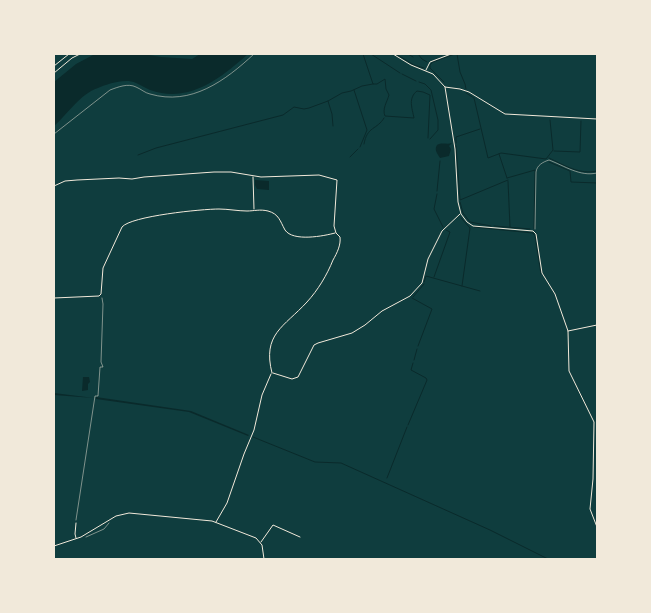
<svg xmlns="http://www.w3.org/2000/svg" width="651" height="613" viewBox="0 0 651 613" font-family="Overpass,sans-serif">
  <rect width="100%" height="100%" fill="#0f3d3e"/>
  <g fill="#0a2a2b">
    <path d="M95 54H143L161 57 192 59 200 54H248C221 78 189 104 150 90 145 88 141 85 136 83 125 78 108 84 98 88 80 94 68 114 54 126V82L76 64Z"/>
    <path d="M452 143 449 146 451 149 449 156 440 158C437 153 434 150 437 145 442 142 447 145 452 143Z"/>
    <polygon points="255,180 269,181 269,190 257,189 255,185"/>
    <polygon points="83,377 89,377 90,382 88,384 88,390 82,391"/>
    <polygon points="54,393 94,398 54,395"/>
    <polygon points="96,397 191,411 249,435 248,436 189,412 96,399"/>
  </g>
  <g fill="none" stroke-linecap="round" stroke-linejoin="round">
    <g stroke="#0a2a2b" stroke-width="1">
      <path d="M363 54 373 84H377L385 79 386 89 389 95C387 102 382 109 385 116L414 118C412 108 408 98 417 91L423 92 430 95 428 138"/>
      <polyline points="371,54 400,73"/>
      <polyline points="396,54 414,65 424,68"/>
      <polyline points="408,54 413,57"/>
      <polyline points="418,54 422,59 427,62"/>
      <polyline points="457,54 460,72 465,84 466,89"/>
      <polyline points="402,74 416,81"/>
      <polyline points="419,82 425,84 431,90 438,120 438,130 430,139"/>
      <polyline points="444,82 430,68 430,65 433,62 455,54"/>
      <polyline points="354,90 367,130 360,147"/>
      <polyline points="466,93 474,98 488,158 501,153 546,159 553,150 550,120"/>
      <polyline points="328,101 332,114 333,126"/>
      <polyline points="456,143 456,137 480,129"/>
      <path d="M364 144C367 126 377 130 384 118"/>
      <polyline points="456,146 460,200 508,180"/>
      <polyline points="554,151 580,152 581,121"/>
      <polyline points="499,154 507,178"/>
      <polyline points="138,155 156,148 283,115 294,107 304,109 309,108 328,101 342,93 351,91 362,86 373,84"/>
      <polyline points="350,157 358,149"/>
      <path d="M549 158C564 165 579 175 597 171"/>
      <polyline points="549,162 570,171 571,182 597,183"/>
      <polyline points="507,178 535,170 534,229"/>
      <polyline points="508,181 510,227"/>
      <polyline points="437,191 440,161"/>
      <polyline points="437,194 434,209 443,227"/>
      <polyline points="460,202 463,213 470,222 491,226"/>
      <polyline points="461,218 470,228 462,286"/>
      <polyline points="494,226 530,229"/>
      <polyline points="474,227 533,233 535,236 541,274"/>
      <polyline points="434,277 450,232 446,230"/>
      <polyline points="424,282 426,276 480,291"/>
      <polyline points="413,297 424,284"/>
      <polyline points="412,298 432,309 418,346"/>
      <polyline points="414,360 417,349"/>
      <polyline points="408,425 427,380 426,378 411,370 413,363"/>
      <polyline points="253,437 315,462 341,463 490,530 548,559"/>
      <polyline points="387,478 407,427"/>
    </g>
    <g stroke="#f1e9da" stroke-width="0.5">
      <path d="M54 134 110 90C118 87 128 83 136 87 141 89 145 93 150 94 191 106 225 81 254 54"/>
      <path d="M535 229 536 172C537 165 543 162 549 160 565 166 580 177 597 173"/>
      <polyline points="76,520 95,396 98,396 100,367 103,367 101,362 103,304 102,298"/>
      <polyline points="86,537 104,529 109,523"/>
    </g>
    <g stroke="#f1e9da" stroke-width="1">
      <polyline points="393,54 411,65 433,74 445,87 460,89 469,92 505,114 597,119"/>
      <polyline points="54,66 69,54"/>
      <polyline points="426,70 430,62 451,54"/>
      <polyline points="54,73 72,58 80,54"/>
      <polyline points="445,87 455,149 458,202 461,214 467,222 473,226 533,231 536,234 542,273 555,294 568,331 569,371 594,422 593,479 590,509 597,527"/>
      <polyline points="253,177 254,209"/>
      <path d="M54 186 65 181 77 180 119 178 132 179 144 177 214 172H231L261 177 319 175 337 180 334 226 336 233 340 237C341 245 337 253 333 260 327 275 318 290 307 302 284 327 262 334 272 373"/>
      <path d="M54 298 99 296 101 294 103 268 122 227C131 216 202 209 219 209 228 209 238 211 247 211 254 211 260 209 268 211 279 214 280 221 285 230 293 242 324 236 335 233"/>
      <polyline points="568,331 597,325"/>
      <polyline points="273,373 292,379 298,377 314,345 318,343 352,333 365,325 382,311 410,296 422,283 428,259 442,231 460,214"/>
      <polyline points="216,522 227,503 244,454 254,430 262,395 271,374"/>
      <polyline points="76,523 75,534 76,538"/>
      <polyline points="261,542 273,525 300,537"/>
      <polyline points="54,546 81,537 116,516 129,513 212,521 256,538 262,545 264,559"/>
    </g>
  </g>
  <rect width="651" height="613" fill="none" stroke="#f1e9da" stroke-width="110"/>
</svg>
